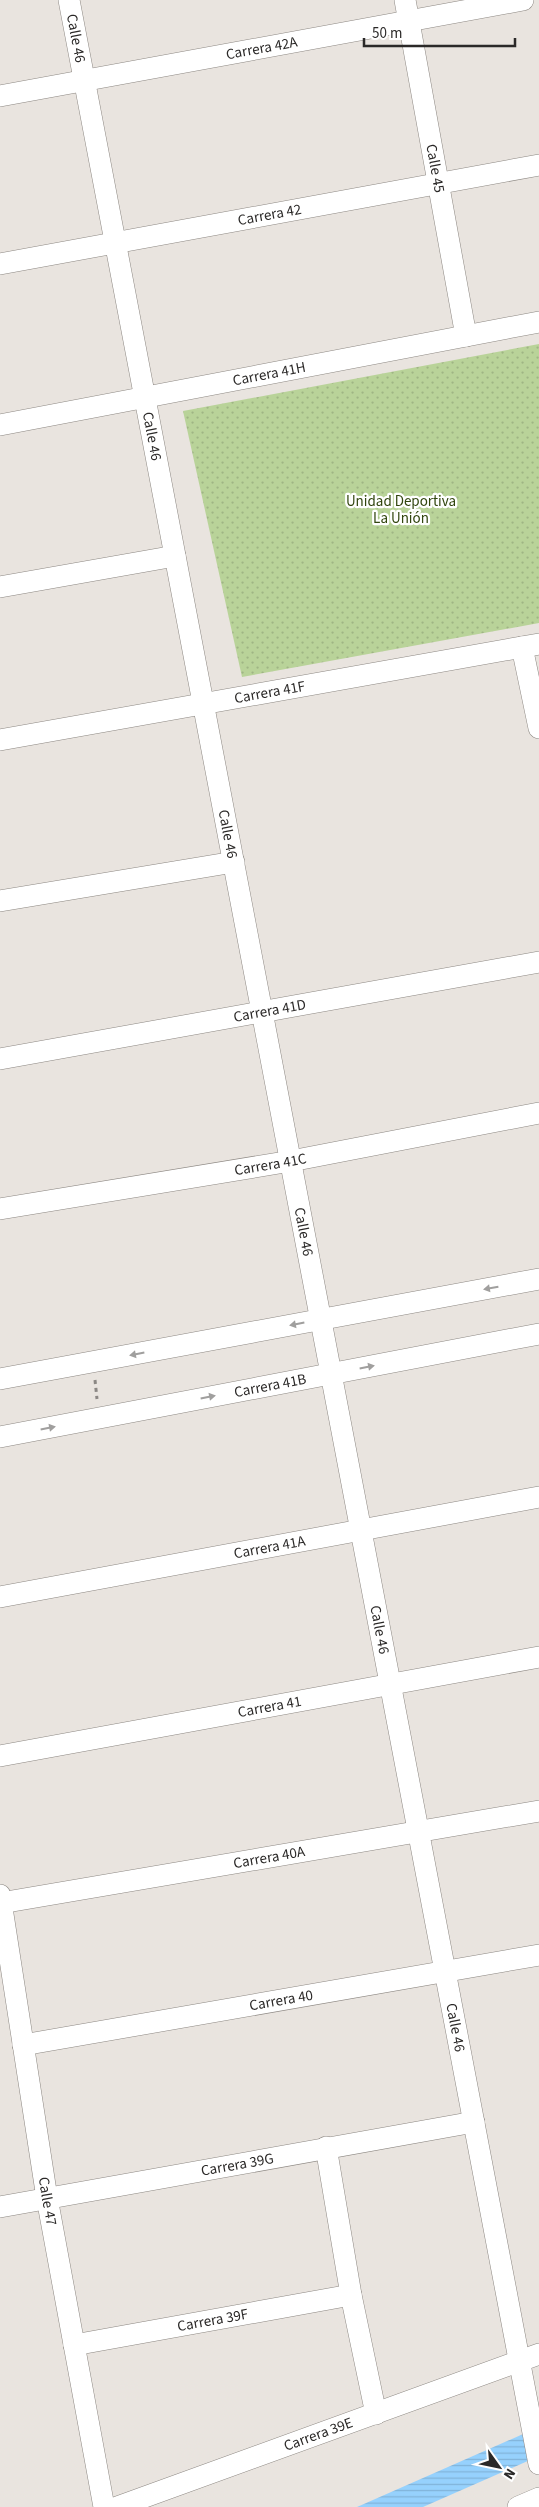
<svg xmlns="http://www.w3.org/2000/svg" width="539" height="2507" viewBox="0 0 539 2507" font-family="'Source Sans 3',sans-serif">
  <defs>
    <pattern id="park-dots" width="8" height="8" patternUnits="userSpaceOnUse" patternTransform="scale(1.25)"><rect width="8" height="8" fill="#b9d399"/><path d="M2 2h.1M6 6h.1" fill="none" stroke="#9fb584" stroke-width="1.8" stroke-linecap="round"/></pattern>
    <pattern id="water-rules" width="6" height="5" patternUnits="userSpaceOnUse" patternTransform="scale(1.25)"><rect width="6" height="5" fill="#96d1fd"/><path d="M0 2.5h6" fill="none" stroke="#81b3d9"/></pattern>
  </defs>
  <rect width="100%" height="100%" fill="#e9e4df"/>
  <polygon fill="url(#park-dots)" points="539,344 539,623 242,677 183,411"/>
  <polygon fill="url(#water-rules)" points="539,2427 539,2456 423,2507 357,2507"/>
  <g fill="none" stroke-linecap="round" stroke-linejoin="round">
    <defs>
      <g id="minor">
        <path id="s1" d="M69 0 539 2464"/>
        <path id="s2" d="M405 0 466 336"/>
        <path id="s3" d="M0 96 523 0"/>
        <path id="s4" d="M0 264 539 165"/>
        <path id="s5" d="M0 425 539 322"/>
        <polyline points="0,587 175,556"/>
        <polyline points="522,647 539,728"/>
        <path id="s6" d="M0 740 539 644"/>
        <polyline points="0,901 234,862"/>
        <path id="s7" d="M0 1059 539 962"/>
        <path id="s8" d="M0 1209 291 1161 539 1113"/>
        <polyline points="0,1379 539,1279"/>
        <path id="s9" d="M0 1437 539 1334"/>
        <path id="s10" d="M0 1597 539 1497"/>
        <path id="s11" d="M0 1756 539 1657"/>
        <path id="s12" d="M0 1895 47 2198 104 2507"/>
        <path id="s13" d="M1 1903 539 1811"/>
        <path id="s14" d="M23 2045 539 1955"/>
        <polyline points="326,2147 351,2295 376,2414"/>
        <path id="s15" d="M0 2207 474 2122"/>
        <path id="s16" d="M74 2345 351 2295"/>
        <path id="s17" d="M117 2507 539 2354"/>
        <polyline points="518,2507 539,2498"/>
      </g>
    </defs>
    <use href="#minor" stroke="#8c8782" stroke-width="22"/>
    <polyline stroke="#8b8784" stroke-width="3" stroke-dasharray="4 4" stroke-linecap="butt" points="95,1380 97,1399"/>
    <use href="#minor" stroke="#fff" stroke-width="21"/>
  </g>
  <defs><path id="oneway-solid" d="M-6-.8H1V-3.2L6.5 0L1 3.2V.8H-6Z" transform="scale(1.25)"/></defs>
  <g fill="#a09f9e">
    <use href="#oneway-solid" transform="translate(491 1288) rotate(170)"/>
    <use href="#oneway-solid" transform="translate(297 1324) rotate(169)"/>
    <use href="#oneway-solid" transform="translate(137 1354) rotate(169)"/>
    <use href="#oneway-solid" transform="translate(367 1367) rotate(-11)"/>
    <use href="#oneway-solid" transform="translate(208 1397) rotate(-11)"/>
    <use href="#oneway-solid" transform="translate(48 1428) rotate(-11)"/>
  </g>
  <g text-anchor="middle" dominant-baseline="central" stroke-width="4.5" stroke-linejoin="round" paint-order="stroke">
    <g font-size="15" fill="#2b2928" stroke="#fff">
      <text stroke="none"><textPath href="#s1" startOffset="39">Calle 46</textPath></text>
      <text stroke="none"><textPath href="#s3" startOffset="266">Carrera 42A</textPath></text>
      <text stroke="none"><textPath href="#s2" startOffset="171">Calle 45</textPath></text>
      <text stroke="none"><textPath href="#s4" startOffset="274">Carrera 42</textPath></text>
      <text stroke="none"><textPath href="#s5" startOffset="274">Carrera 41H</textPath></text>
      <text stroke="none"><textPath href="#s1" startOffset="444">Calle 46</textPath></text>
      <text stroke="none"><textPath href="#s6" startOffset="274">Carrera 41F</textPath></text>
      <text stroke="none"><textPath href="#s1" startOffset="849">Calle 46</textPath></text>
      <text stroke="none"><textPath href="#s7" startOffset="274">Carrera 41D</textPath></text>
      <text stroke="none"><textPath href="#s8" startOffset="274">Carrera 41C</textPath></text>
      <text stroke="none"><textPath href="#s1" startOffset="1254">Calle 46</textPath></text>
      <text stroke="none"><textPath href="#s9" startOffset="275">Carrera 41B</textPath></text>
      <text stroke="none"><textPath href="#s10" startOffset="274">Carrera 41A</textPath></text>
      <text stroke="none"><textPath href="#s1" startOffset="1659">Calle 46</textPath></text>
      <text stroke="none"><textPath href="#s11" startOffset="274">Carrera 41</textPath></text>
      <text stroke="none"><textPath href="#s13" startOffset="272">Carrera 40A</textPath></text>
      <text stroke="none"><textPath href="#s14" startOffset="262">Carrera 40</textPath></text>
      <text stroke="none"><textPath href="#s1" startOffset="2064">Calle 46</textPath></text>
      <text stroke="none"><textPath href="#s15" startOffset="241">Carrera 39G</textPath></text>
      <text stroke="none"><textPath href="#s12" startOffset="310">Calle 47</textPath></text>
      <text stroke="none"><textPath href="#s16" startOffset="141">Carrera 39F</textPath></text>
      <text stroke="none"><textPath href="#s17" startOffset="214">Carrera 39E</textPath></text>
    </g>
    <g font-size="15" fill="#31450e" stroke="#fff">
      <text x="401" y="501">Unidad Deportiva<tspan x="401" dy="17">La Unión</tspan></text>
    </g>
  </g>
  <g transform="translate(499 2467) rotate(123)" stroke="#ffffff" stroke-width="4" paint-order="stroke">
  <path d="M0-4L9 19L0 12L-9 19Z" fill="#2b2928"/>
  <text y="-8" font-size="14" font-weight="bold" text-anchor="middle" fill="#2b2928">N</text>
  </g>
  <path d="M364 38v8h151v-8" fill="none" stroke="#2b2928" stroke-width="2.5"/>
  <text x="372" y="38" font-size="15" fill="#2b2928" stroke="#ffffff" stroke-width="4" paint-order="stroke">50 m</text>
</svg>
